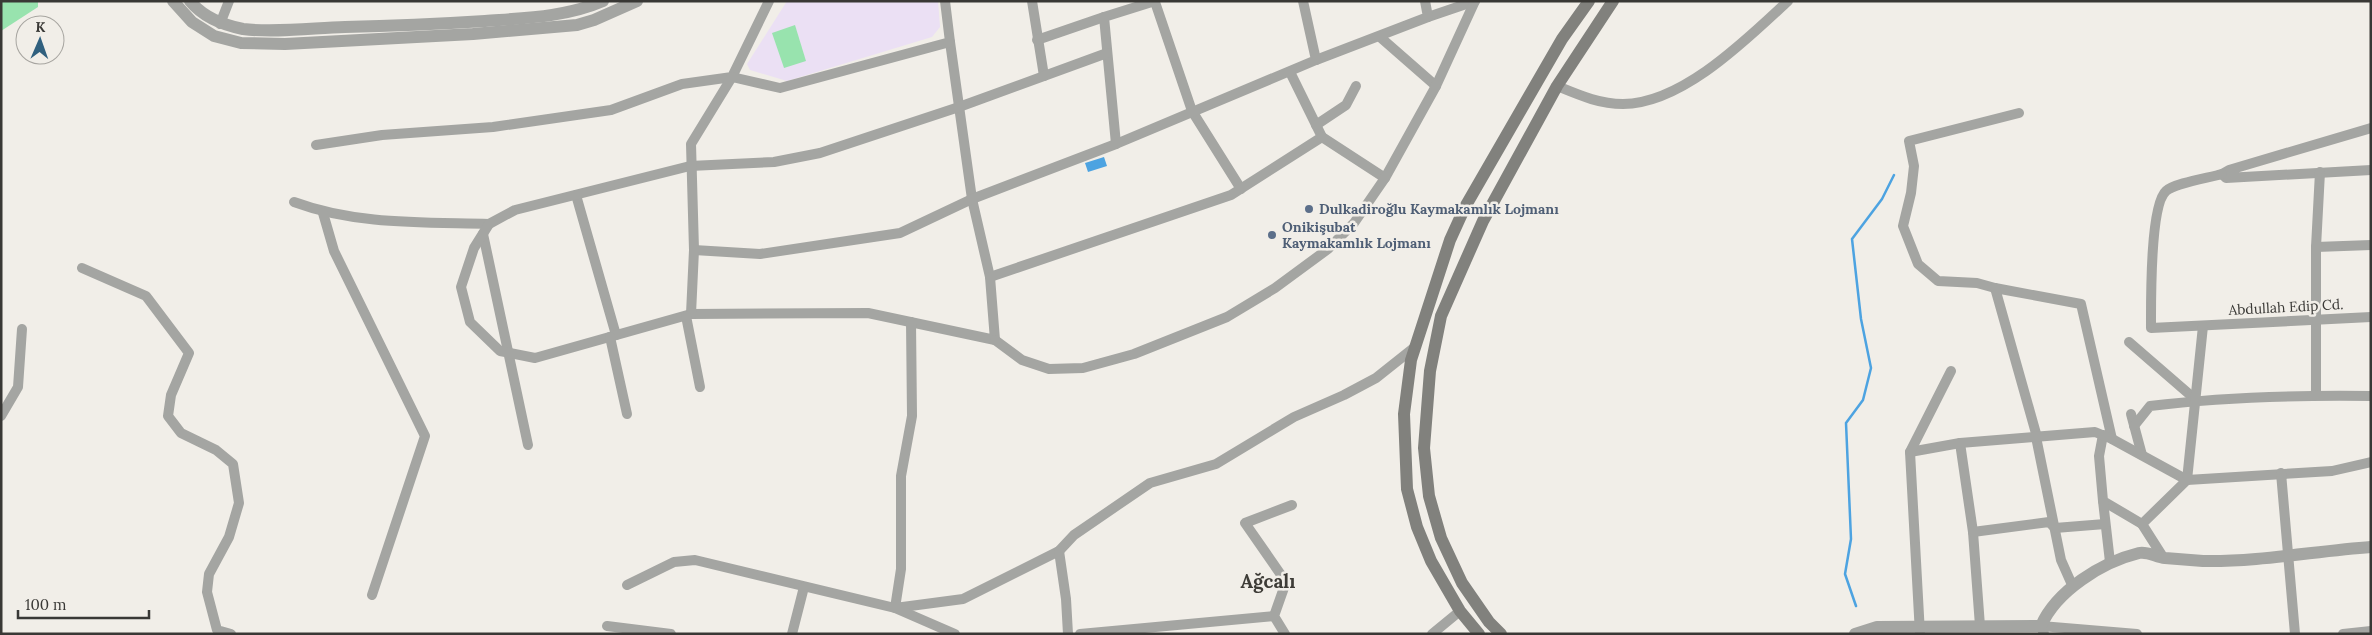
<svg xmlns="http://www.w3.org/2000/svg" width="2372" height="635" viewBox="0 0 2372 635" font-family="Lora,serif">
  <rect width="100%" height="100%" fill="#f1eee8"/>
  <polygon fill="#ebe0f4" points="787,1 938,1 940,27 932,37 787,81 750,70 747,64"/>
  <g fill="#98e3ae">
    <polygon points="1,1 38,1 38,7 1,31"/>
    <polygon points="795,25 806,61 784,68 772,33"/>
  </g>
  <polygon fill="#4da3e1" points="1104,157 1107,166 1088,172 1085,163"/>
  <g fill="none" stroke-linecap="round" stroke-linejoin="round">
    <polyline stroke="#4da3e1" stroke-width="2.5" points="1856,606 1845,574 1851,539 1846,423 1863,400 1871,368 1861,319 1852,239 1882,199 1894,175"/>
    <g stroke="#a4a5a2" stroke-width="10">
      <polyline points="1032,1 1044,76"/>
      <polyline points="1155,2 1192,111 1241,189"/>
      <polyline points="1428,17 1475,1"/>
      <polyline points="220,24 229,1"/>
      <polyline points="1380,37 1436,86"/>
      <polyline points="1037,40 1104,17"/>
      <polyline points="950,42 972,199 990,277 1231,195 1322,137 1290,72"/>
      <polyline points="1316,60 1428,17 1425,1"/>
      <path d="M1557 86C1579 95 1599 104 1623 104 1682 104 1747 39 1788 1"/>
      <polyline points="2019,113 1909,141 1914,166 1911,193 1903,226 1918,264 1938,281 1977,283 1995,288 2081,304 2112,439"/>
      <polyline points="1316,125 1346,105 1356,86"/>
      <polyline points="2371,128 2229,170 2222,174 2226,178 2371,170"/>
      <polyline points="1322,137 1385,178"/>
      <polyline points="1116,144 1104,17 1155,1"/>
      <polyline points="316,145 382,135 493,127 611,110 682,84 732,77 769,1"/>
      <path d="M2222 174C2208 178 2175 183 2166 191 2150 205 2151 303 2151 328L2371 317"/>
      <polyline points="576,195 616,335"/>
      <path d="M294 202C356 225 423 222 489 224"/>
      <polyline points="323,213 334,251 425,436 372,595"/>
      <polyline points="483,234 528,445"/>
      <polyline points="2316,247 2371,245"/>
      <polyline points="694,250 760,254 900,233 972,199 1116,144 1316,60 1303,1"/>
      <polyline points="82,268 146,296 189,353 171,395 168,416 181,433 216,450 233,464 239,503 229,537 209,574 207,592 217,630 231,634"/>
      <polyline points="990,277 995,340 868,313 691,314 535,358 500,351 470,322 461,287 474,248 489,224 515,210 690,166 774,162 820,153 959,107 1107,53"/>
      <polyline points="1995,288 2037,437"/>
      <polyline points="691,314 694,250 691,144 732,77 780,88 950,42 945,1"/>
      <polyline points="686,316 700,387"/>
      <polyline points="911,322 912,416 901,476 901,569 895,608 963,599 1059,551 1074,535 1150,483 1216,464 1294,417 1344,395 1376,378 1415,347"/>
      <polyline points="610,337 627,414"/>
      <polyline points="995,340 1022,360 1049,369 1083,368 1134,354 1227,317 1275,288 1328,249 1354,223 1385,178 1436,86 1475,1"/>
      <polyline points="2129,342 2196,400"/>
      <polyline points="2316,395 2316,247 2320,172"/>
      <polyline points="2131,414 2142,455"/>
      <polyline points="1,416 18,387 22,329"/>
      <path d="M2134 426 2150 406C2223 397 2297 395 2371 396"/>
      <polyline points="2103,435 2099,456 2103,501 2142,524"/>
      <polyline points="2036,437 2061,560 2073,587"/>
      <polyline points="1960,443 1973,532 1980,626"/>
      <polyline points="1910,452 1960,443 2095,432 2112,439 2187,480 2332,471 2371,462"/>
      <polyline points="2281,473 2295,634"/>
      <polyline points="2103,501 2110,562"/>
      <polyline points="1973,532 2049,522 2055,528 2105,524"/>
      <polyline points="1059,551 1066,599 1068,634"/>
      <polyline points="2163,557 2142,524 2187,480 2203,326"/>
      <polyline points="627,585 674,562 695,560 895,608 955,634"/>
      <polyline points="607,626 671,634"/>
      <polyline points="792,634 804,587"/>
      <polyline points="1080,634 1274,616"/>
      <polyline points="1285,634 1274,616 1286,582 1245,523 1292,505"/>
      <polyline points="1432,634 1460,611"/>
      <polyline points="1920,634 1910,452 1951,371"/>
      <polyline points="2044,634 2041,626 2137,634"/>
      <polyline points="2343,634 2371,631"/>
    </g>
    <g stroke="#a4a5a2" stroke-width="12">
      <polyline points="173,1 192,22 214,36 241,43 285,44 473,34 577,25 594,20 637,1"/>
      <path d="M190 1C203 17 223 25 243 29 274 33 313 28 345 27 392 26 438 24 485 21 525 18 566 17 603 1"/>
      <path d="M1855 634 1877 627 2041 626C2056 591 2102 562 2139 553 2147 551 2156 557 2165 558 2177 559 2190 560 2203 561 2259 562 2315 551 2371 547"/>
    </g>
    <g stroke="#81817d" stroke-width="12">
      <polyline points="1479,634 1460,611 1431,561 1417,527 1407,489 1404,414 1411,360 1450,240 1465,207 1562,39 1589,1"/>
      <polyline points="1501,634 1489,622 1462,583 1441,538 1429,496 1424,448 1430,371 1441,316 1483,221 1557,86 1613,1"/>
    </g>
  </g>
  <g fill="#5c6f8a" stroke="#f1eee8" stroke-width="2">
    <circle cx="1309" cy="209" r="5"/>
    <circle cx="1272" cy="235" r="5"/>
  </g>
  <g text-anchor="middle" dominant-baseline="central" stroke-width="5" stroke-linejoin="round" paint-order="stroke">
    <g font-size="14" font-weight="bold" fill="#4e5e75" stroke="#f1eee8" text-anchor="start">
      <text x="1319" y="209">Dulkadiroğlu Kaymakamlık Lojmanı</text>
      <text x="1282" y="227">Onikişubat<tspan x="1282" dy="16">Kaymakamlık Lojmanı</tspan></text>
    </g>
    <g font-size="14" fill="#393835" stroke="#f1eee8">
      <text transform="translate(2286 307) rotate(-3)">Abdullah Edip Cd.</text>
    </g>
    <g font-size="19" font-weight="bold" fill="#3e3c37" stroke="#f1eee8">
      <text x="1268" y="581">Ağcalı</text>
    </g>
  </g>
  <rect width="2372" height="635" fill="none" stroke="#393835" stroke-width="5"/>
  <g transform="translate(40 40) rotate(2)"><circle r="24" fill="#f1eee8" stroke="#a7a5a0"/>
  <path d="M0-4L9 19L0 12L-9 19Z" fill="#30607e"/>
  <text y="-8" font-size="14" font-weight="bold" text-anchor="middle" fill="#393835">K</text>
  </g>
  <path d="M18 610v8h131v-8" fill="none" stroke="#393835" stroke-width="2.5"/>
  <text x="25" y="610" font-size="15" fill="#393835" stroke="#f1eee8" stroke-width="4" paint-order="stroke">100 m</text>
</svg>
